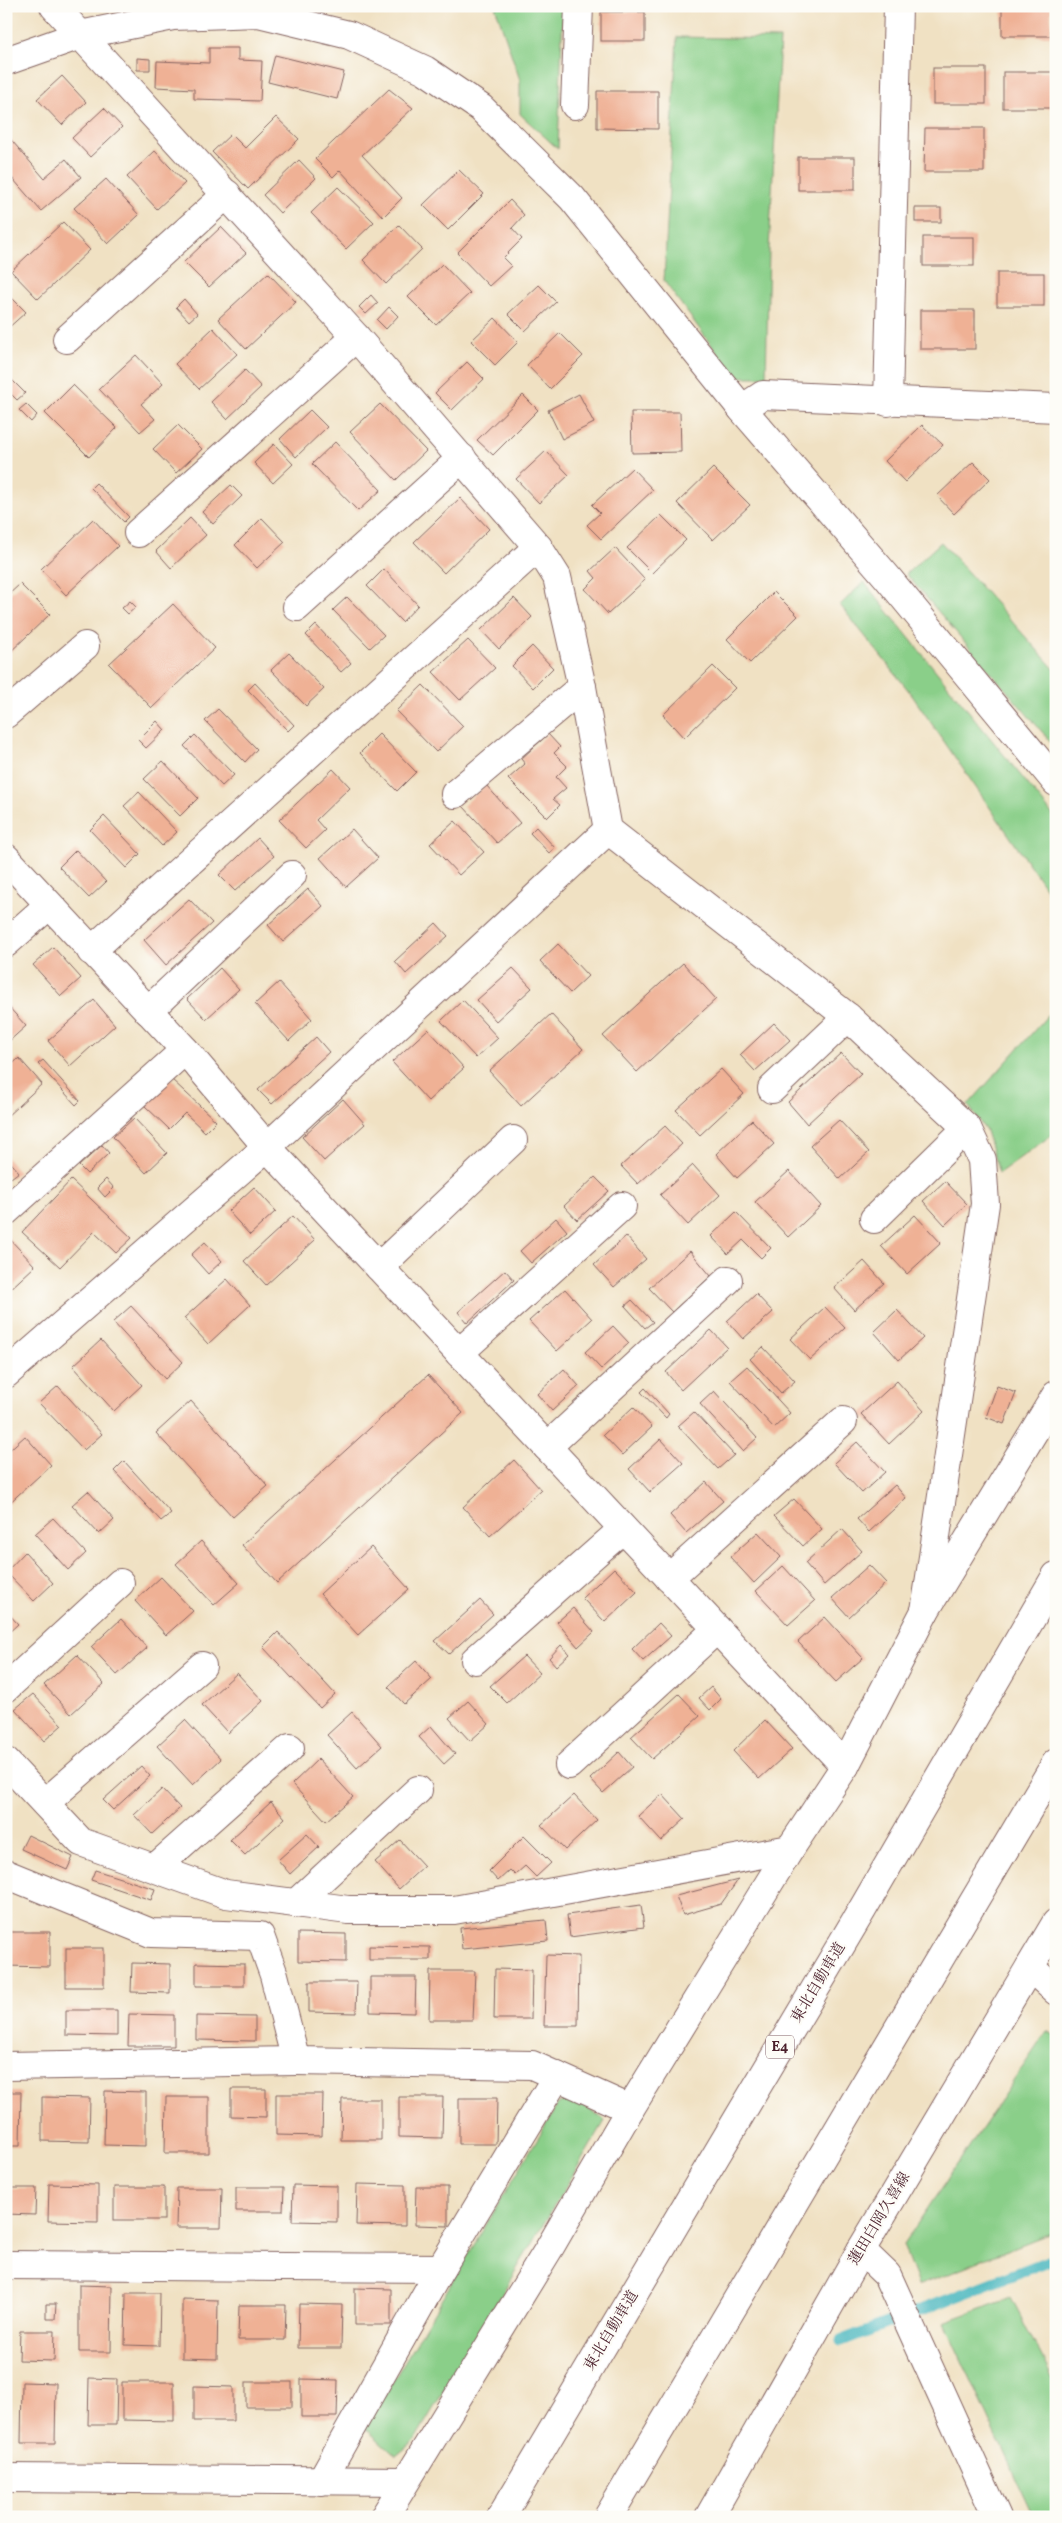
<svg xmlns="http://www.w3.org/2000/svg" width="1062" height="2523" viewBox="0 0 1062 2523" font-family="Vollkorn,'Noto Serif JP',serif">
  <rect width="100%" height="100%" fill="#fdfcf7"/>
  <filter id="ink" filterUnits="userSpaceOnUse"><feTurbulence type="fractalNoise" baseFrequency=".02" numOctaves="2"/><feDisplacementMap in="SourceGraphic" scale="10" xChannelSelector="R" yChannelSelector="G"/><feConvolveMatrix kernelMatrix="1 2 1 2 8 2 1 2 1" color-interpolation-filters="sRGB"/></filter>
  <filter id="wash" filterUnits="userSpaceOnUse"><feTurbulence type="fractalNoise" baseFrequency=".0096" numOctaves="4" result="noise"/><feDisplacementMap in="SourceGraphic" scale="20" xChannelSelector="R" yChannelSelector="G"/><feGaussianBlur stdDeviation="1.12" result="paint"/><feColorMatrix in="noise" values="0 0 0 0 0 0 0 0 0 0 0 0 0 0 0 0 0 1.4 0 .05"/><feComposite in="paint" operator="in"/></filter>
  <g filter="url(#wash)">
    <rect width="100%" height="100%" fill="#f0e1c3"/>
    <g fill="#8acf89" stroke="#6a775a">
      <polygon points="495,6 563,6 558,149 520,114 520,80"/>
      <polygon points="677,37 780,39 769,249 766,377 735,377 664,281"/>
      <polygon points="941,542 1056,671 1056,748 906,574"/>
      <polygon points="864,582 1056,819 1056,903 909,691 840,605"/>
      <polygon points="1056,1006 1056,1132 999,1173 986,1131 968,1105"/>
      <polygon points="1047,2031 1056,2036 1056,2231 918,2285 903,2245"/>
      <polygon points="572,2097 605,2121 414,2441 396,2456 365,2428 558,2104"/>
      <polygon points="1011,2298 1056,2385 1056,2517 1034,2517 944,2322"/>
    </g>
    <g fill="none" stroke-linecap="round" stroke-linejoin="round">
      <polyline stroke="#47b6be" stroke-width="11" points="841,2341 1056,2258"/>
    </g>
    <g id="blocks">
      <g fill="#efb195">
        <rect x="1002" y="6" width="49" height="30"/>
        <rect x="601" y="12" width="44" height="29"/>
        <polygon points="209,48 238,48 238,60 262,61 260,101 194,99 194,89 156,87 157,61 209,63"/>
        <polygon points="275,55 344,72 337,99 268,82"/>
        <polygon points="137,58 150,59 150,70 137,70"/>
        <rect x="933" y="68" width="53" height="36"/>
        <rect x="1003" y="72" width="53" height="36"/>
        <polygon points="62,76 86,102 62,125 37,99"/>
        <polygon points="389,89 413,108 362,155 402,198 383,217 340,170 333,177 315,159"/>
        <polygon points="597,91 658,91 658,129 597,128"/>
        <polygon points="104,108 122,127 90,157 72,138"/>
        <polygon points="276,117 299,139 248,189 212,152 231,134 245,148"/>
        <polygon points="925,128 984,128 984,172 924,172"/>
        <polygon points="6,134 44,178 66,159 81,177 41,211 6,171"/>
        <polygon points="155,151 185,183 157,209 127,177"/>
        <rect x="798" y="157" width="57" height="33"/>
        <polygon points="299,160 316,178 280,213 263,195"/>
        <polygon points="459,170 484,194 448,230 423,205"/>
        <polygon points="106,179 139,215 108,244 74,208"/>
        <polygon points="338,187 374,222 346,249 311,213"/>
        <polygon points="510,200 524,215 512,228 522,239 503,258 511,266 489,286 457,253"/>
        <rect x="915" y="208" width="26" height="14"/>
        <polygon points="63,222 90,250 38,299 11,271"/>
        <polygon points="399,225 422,249 386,284 363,260"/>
        <polygon points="221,227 246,253 209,287 184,262"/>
        <rect x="923" y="237" width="51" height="29"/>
        <polygon points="442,264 470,293 436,325 408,297"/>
        <polygon points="268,273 296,302 246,349 218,319"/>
        <rect x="997" y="273" width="47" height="33"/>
        <polygon points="539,285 556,302 525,331 508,314"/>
        <polygon points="6,292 26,312 6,330"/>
        <polygon points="371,295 378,303 366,314 359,307"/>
        <polygon points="184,299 197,314 189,321 176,307"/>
        <polygon points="389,307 398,316 386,329 377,320"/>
        <rect x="920" y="310" width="55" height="39"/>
        <polygon points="495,318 518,342 495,365 471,341"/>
        <polygon points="213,328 237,354 199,389 175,364"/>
        <polygon points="560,333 583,356 550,389 527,365"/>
        <polygon points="136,355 163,384 141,404 155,419 140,432 99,389"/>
        <polygon points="467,362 484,379 452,410 435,393"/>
        <polygon points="245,370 261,387 227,419 211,402"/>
        <polygon points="6,374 25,393 17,400 6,389"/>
        <polygon points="73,385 117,428 89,457 45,413"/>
        <polygon points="579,394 594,423 562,439 548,410"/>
        <polygon points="523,395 538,410 493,455 477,440"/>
        <polygon points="26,404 37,415 31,422 19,410"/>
        <polygon points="380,404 426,451 396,480 350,432"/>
        <polygon points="310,410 327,427 296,457 280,439"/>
        <polygon points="631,412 680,412 681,452 632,453"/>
        <polygon points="178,425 202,449 176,473 153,449"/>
        <polygon points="922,425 943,445 905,482 885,461"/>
        <polygon points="335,442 381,490 358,511 312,464"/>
        <polygon points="274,444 293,464 273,483 254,463"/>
        <polygon points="546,451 569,475 539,503 516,479"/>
        <polygon points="973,462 990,479 954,514 937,496"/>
        <polygon points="632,468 653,490 601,539 587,525 600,513 592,505"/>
        <polygon points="713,468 750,505 713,540 677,503"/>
        <polygon points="96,483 129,517 124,522 91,488"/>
        <polygon points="231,485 242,496 213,524 202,512"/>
        <polygon points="460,498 489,529 444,573 414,542"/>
        <polygon points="661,515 686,540 652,573 627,548"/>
        <polygon points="190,518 206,535 171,568 156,551"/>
        <polygon points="262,518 285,542 257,568 235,545"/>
        <polygon points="93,519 118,546 66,595 41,569"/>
        <polygon points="615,548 645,580 608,614 585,589 596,578 590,571"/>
        <polygon points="384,569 418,605 402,622 367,586"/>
        <polygon points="20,584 50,614 6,656 6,597"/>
        <polygon points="774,592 798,616 750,663 727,639"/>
        <polygon points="347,597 384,635 370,648 333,610"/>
        <polygon points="514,598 532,617 499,649 481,630"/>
        <polygon points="130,601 136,607 128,614 122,608"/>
        <polygon points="173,604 215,648 152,708 109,664"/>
        <polygon points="316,625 351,663 341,672 306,635"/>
        <polygon points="468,640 495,668 460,700 433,672"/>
        <polygon points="532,646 553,668 533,688 512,666"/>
        <polygon points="289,653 324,689 306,706 271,670"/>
        <polygon points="713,666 735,688 684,738 663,715"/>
        <polygon points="255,683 294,725 288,731 248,690"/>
        <polygon points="423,685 463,726 436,752 396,711"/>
        <polygon points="218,709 257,749 245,762 205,721"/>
        <polygon points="157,721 165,730 146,748 138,740"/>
        <polygon points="379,734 416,772 397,791 360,753"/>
        <polygon points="548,734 560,747 554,753 567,766 556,777 566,788 553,799 560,805 547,818 508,779 525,764 521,759"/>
        <polygon points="195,735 234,775 222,786 184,746"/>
        <polygon points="163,761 198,798 180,816 144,779"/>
        <polygon points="333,769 350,787 316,820 325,830 306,848 279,820"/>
        <polygon points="486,785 520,823 497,843 463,806"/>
        <polygon points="139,792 177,832 162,846 124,806"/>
        <polygon points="104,816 140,854 126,868 90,830"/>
        <polygon points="455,821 484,852 459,875 430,844"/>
        <polygon points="536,827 555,848 549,853 530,833"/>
        <polygon points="352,829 378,858 346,887 320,858"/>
        <polygon points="258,838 274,856 235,891 219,875"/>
        <polygon points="76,850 106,882 89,898 59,867"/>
        <polygon points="308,889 323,906 283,942 268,925"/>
        <polygon points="189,899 212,923 166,965 144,940"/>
        <polygon points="436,923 448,936 406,974 395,961"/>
        <polygon points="558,944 588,976 570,993 540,961"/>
        <polygon points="53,947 81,978 61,996 33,965"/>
        <polygon points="683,963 716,999 637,1072 603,1036"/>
        <polygon points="220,968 239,989 206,1019 187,999"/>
        <polygon points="513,968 532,988 496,1021 477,1000"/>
        <polygon points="279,982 312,1019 289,1041 255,1004"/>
        <polygon points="94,1000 115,1025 70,1066 48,1041"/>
        <polygon points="463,1000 498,1038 476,1058 441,1021"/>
        <polygon points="6,1004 26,1026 6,1044"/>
        <polygon points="551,1014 583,1049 521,1106 489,1071"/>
        <polygon points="774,1023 790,1040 755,1071 740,1055"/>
        <polygon points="428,1029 464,1068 428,1101 392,1062"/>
        <polygon points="316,1037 329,1052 272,1104 258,1090"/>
        <polygon points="841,1053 861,1074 807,1124 788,1102"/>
        <polygon points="19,1058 42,1084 6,1117 6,1070"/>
        <polygon points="43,1060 80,1101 76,1105 38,1064"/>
        <polygon points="721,1069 744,1094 700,1135 676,1110"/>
        <polygon points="170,1078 216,1121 205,1132 185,1113 169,1129 144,1105"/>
        <polygon points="343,1099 365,1124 324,1161 302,1137"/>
        <polygon points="134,1118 167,1153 146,1173 113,1137"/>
        <polygon points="752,1120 774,1144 737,1178 716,1154"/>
        <polygon points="839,1120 869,1152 840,1179 810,1146"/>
        <polygon points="665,1126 682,1144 638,1184 621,1166"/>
        <polygon points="102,1145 109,1153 87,1174 79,1166"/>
        <polygon points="6,1157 19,1172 11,1178 6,1173"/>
        <polygon points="693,1165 720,1195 688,1225 660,1195"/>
        <polygon points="789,1171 821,1206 788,1237 755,1202"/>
        <polygon points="595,1177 609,1191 577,1220 564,1206"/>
        <polygon points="106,1179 114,1188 105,1197 97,1188"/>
        <polygon points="71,1180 132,1238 116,1253 94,1232 60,1267 22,1232"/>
        <polygon points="945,1181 967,1204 945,1225 923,1201"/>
        <polygon points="254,1187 276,1211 250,1235 228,1211"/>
        <polygon points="736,1212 771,1248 761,1258 743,1240 728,1254 711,1236"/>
        <polygon points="915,1215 941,1243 907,1274 881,1246"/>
        <polygon points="293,1216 315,1240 266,1285 244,1261"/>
        <polygon points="556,1218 567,1231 531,1263 520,1251"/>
        <polygon points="6,1235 35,1266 6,1293"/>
        <polygon points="626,1236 646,1259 614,1287 594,1265"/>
        <polygon points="205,1242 222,1261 208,1274 191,1255"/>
        <polygon points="690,1251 711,1276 672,1312 649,1288"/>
        <polygon points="864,1261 884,1283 854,1310 834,1288"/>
        <polygon points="505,1270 514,1280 467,1323 458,1312"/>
        <polygon points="227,1279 250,1305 208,1344 184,1318"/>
        <polygon points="565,1289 592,1319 557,1351 529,1321"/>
        <polygon points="756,1294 773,1312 743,1339 727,1321"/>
        <polygon points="632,1300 653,1322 645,1328 625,1306"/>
        <polygon points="131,1306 183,1362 165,1379 113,1322"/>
        <polygon points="825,1307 845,1328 810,1360 790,1339"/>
        <polygon points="897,1310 923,1338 899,1360 874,1332"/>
        <polygon points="613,1326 629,1343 601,1369 585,1352"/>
        <polygon points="711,1330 727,1347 681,1390 666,1372"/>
        <polygon points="101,1340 142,1385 114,1411 73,1366"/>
        <polygon points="763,1347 795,1381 781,1393 750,1359"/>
        <polygon points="747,1366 790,1413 774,1428 730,1381"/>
        <polygon points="564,1369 579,1386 552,1411 537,1394"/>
        <polygon points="428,1375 463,1413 277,1583 242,1545"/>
        <polygon points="897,1381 924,1411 889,1444 861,1414"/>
        <polygon points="58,1386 102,1434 84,1450 39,1403"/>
        <polygon points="997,1386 1016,1393 1004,1424 986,1417"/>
        <polygon points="645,1388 669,1414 666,1418 641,1392"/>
        <polygon points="714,1391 757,1438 743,1451 700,1404"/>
        <polygon points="191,1401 268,1486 233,1517 156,1433"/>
        <polygon points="633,1407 652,1427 622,1455 603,1435"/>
        <polygon points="694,1412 734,1455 718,1469 678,1426"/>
        <polygon points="25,1436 51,1465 6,1506 6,1453"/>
        <polygon points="661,1439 683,1463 650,1492 629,1469"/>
        <polygon points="857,1442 885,1472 862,1493 834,1463"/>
        <polygon points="514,1460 541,1490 490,1536 463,1507"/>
        <polygon points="124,1461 171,1513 161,1521 114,1471"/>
        <polygon points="706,1482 723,1501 686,1533 670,1515"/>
        <polygon points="895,1485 906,1498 869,1532 857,1519"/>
        <polygon points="88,1491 114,1520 99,1534 72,1505"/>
        <polygon points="794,1499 822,1529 803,1546 774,1516"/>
        <polygon points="53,1518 86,1553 68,1570 35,1534"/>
        <polygon points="842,1529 862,1551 824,1585 805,1563"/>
        <polygon points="758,1532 781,1557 754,1583 730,1557"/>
        <polygon points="201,1541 239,1583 214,1605 176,1564"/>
        <polygon points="371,1547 409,1589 358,1635 320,1594"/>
        <polygon points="25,1552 53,1583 34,1601 6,1572"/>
        <polygon points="869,1565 886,1583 849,1617 832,1598"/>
        <polygon points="783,1566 815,1601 788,1625 756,1591"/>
        <polygon points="614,1568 637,1592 605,1622 582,1598"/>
        <polygon points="161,1577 193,1611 166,1635 135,1601"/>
        <polygon points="480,1600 493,1614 449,1654 435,1641"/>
        <polygon points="573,1608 594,1632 578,1647 557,1622"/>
        <polygon points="6,1611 18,1624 6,1635"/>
        <polygon points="825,1617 863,1658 836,1682 798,1642"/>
        <polygon points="121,1619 147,1648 117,1675 91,1647"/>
        <polygon points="659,1623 671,1636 643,1661 632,1649"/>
        <polygon points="278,1632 335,1694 320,1708 263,1647"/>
        <polygon points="561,1645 569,1654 556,1666 549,1658"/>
        <polygon points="77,1655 104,1684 71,1714 44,1685"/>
        <polygon points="524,1656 540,1673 507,1703 490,1686"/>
        <polygon points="416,1661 432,1679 404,1704 388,1687"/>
        <polygon points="237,1673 263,1701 228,1733 202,1705"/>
        <polygon points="711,1687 721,1699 710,1710 699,1698"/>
        <polygon points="33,1694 62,1725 44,1741 15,1709"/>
        <polygon points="679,1694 700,1716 652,1759 631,1737"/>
        <polygon points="468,1701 489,1724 470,1741 449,1718"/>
        <polygon points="352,1712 382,1746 357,1768 327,1735"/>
        <polygon points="185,1720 221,1759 193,1785 157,1746"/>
        <polygon points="765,1720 792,1749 759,1779 733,1751"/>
        <polygon points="431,1726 455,1754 444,1764 419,1737"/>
        <polygon points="619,1752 632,1767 603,1793 590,1779"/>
        <polygon points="318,1759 353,1797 326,1821 292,1784"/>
        <polygon points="141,1766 150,1776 113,1810 103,1800"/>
        <polygon points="162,1789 180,1808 152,1834 134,1815"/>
        <polygon points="662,1794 685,1819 661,1841 638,1816"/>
        <polygon points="574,1795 597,1820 565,1850 541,1825"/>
        <polygon points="271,1802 285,1818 245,1855 230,1840"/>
        <polygon points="307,1834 319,1847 290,1874 278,1860"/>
        <polygon points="28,1835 73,1857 67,1870 21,1849"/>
        <polygon points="524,1836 551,1863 536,1877 525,1866 515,1875 510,1870 498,1881 489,1871"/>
        <polygon points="400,1840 424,1866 399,1889 375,1862"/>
        <polygon points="95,1870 155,1889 151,1900 91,1880"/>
        <polygon points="738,1880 721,1904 683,1915 676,1896"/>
        <polygon points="641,1905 644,1927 570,1937 567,1915"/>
        <polygon points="546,1920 548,1941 462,1949 460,1928"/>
        <polygon points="6,1932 50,1932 50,1967 6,1966"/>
        <polygon points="298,1933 346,1934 346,1962 298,1961"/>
        <polygon points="369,1946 430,1947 430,1960 369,1960"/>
        <rect x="66" y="1948" width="38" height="39"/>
        <polygon points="546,1955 579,1956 578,2026 544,2026"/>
        <polygon points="132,1963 170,1964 170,1993 131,1992"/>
        <polygon points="196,1963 244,1964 244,1986 196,1986"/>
        <polygon points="495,1969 532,1970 531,2019 494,2019"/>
        <polygon points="430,1971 475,1971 473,2020 429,2020"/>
        <polygon points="370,1977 416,1977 415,2013 370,2012"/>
        <polygon points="309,1982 357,1982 356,2013 309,2012"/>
        <polygon points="66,2010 117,2010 117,2036 66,2035"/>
        <polygon points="129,2014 174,2015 174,2046 128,2046"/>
        <polygon points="196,2016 255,2017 255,2041 196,2040"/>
        <polygon points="231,2089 266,2089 266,2117 231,2116"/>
        <polygon points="105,2091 146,2092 146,2146 104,2145"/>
        <polygon points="6,2092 21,2092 20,2146 6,2146"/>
        <polygon points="276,2094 323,2094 322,2136 276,2135"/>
        <polygon points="42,2097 90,2098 89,2142 42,2141"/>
        <polygon points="166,2097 209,2097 209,2153 165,2153"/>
        <polygon points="399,2097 443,2097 442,2138 399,2137"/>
        <polygon points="459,2098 497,2098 496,2144 459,2144"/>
        <polygon points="342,2099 381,2099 381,2140 341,2140"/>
        <polygon points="49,2184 98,2185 98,2222 48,2221"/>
        <polygon points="357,2184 405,2185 405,2226 356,2225"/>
        <polygon points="293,2185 337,2186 337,2222 292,2221"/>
        <rect x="114" y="2187" width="50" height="33"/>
        <polygon points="236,2187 284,2187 283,2211 236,2211"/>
        <polygon points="416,2187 448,2187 448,2226 415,2225"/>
        <polygon points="6,2188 36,2188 35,2215 6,2214"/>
        <polygon points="177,2188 222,2188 221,2228 176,2228"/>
        <polygon points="79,2285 112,2286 111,2352 79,2352"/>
        <polygon points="355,2288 391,2289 391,2325 355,2325"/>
        <polygon points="126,2293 160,2293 159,2346 125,2345"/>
        <polygon points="182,2299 218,2300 217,2359 182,2358"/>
        <polygon points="46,2304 56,2304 55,2319 46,2319"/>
        <polygon points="299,2304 342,2305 341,2348 298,2348"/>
        <polygon points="239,2305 286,2305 285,2340 238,2340"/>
        <polygon points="20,2331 55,2331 54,2361 19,2360"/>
        <polygon points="89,2378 117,2379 116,2425 88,2425"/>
        <polygon points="301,2379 338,2380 337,2417 301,2417"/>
        <polygon points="22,2382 56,2383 55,2443 21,2443"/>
        <polygon points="122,2382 174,2382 174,2421 122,2420"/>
        <rect x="246" y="2382" width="46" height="25"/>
        <polygon points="194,2386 233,2387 233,2421 194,2421"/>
      </g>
    </g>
  </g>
  <g filter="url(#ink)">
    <use href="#blocks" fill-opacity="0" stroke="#846360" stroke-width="1"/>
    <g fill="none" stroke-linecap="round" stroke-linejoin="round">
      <defs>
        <g id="minor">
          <polyline points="54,6 356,337 538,547 557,577 582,687 608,830 848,1017 967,1128 982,1160 985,1204 925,1611"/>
          <polyline points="6,61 80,35 173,16 258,13 349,35 425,70 481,108 572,198 742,409 887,577 1056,782"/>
          <polyline points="575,105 579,6"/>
          <polyline points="67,339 227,194"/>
          <polyline points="888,402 898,6"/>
          <polyline points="742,409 763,395 1056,408"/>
          <polyline points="138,533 356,337"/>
          <polyline points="297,607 462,458"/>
          <polyline points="6,714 85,646"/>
          <polyline points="455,794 582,687"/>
          <polyline points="6,858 185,1050 267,1147 845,1766"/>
          <polyline points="6,943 49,905"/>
          <polyline points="91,951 538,547"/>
          <polyline points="148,1011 292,875"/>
          <polyline points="772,1089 848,1017"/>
          <polyline points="6,1211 185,1050"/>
          <polyline points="874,1219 967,1128"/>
          <polyline points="379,1267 513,1140"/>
          <polyline points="459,1353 622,1206"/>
          <polyline points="6,1374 267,1147 608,830"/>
          <polyline points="547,1447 728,1280"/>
          <polyline points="669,1578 843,1421"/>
          <polyline points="475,1660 623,1529"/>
          <polyline points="6,1688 120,1583"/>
          <polyline points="6,1762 81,1842 226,1894 348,1910 454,1910 790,1849"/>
          <polyline points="569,1765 717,1629"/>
          <polyline points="45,1803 202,1666"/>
          <polyline points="155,1868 290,1748"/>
          <polyline points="6,1874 151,1933 260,1936 274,1975 296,2061 532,2065 630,2109"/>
          <polyline points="296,1903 418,1790"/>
          <polyline points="1030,1967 1056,1991"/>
          <polyline points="6,2066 296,2061"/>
          <polyline points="861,2250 887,2275 997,2517"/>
          <polyline points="6,2265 441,2268"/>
          <polyline points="6,2478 405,2481"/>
          <polyline points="321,2481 441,2268 557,2076"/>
          <polyline points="384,2517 550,2247 630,2109 790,1849 845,1766 925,1611 1056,1395"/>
        </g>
        <polyline id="major" points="709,2517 861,2250 1056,1923"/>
        <g id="highway">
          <polyline points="501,2517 862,1910 1056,1576"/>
          <polyline points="608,2517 1056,1763"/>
        </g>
      </defs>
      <use href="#minor" stroke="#846360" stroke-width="30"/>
      <use href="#major" stroke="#846360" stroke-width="30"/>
      <use href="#highway" stroke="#846360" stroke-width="30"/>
      <use href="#minor" stroke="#fff" stroke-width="28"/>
      <use href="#major" stroke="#fff" stroke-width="28"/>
      <use href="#highway" stroke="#fff" stroke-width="28"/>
    </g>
  </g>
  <g text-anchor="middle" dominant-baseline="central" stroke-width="4.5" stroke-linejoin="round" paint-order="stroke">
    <rect fill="#fdfcf7" stroke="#806168" stroke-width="1" x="766" y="2035.5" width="28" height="23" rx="4"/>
    <g font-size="14" font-weight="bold" fill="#4a1f2b">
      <text x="780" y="2047">E4</text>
    </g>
    <g font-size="15" fill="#4a1f2b" stroke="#fdfcf7">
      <text transform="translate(819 1983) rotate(-59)">東北自動車道</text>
      <text transform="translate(880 2219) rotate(-59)">蓮田白岡久喜線</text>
      <text transform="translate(612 2331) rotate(-59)">東北自動車道</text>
    </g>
  </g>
  <rect width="1062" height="2523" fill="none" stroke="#fdfcf7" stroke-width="25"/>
</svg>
